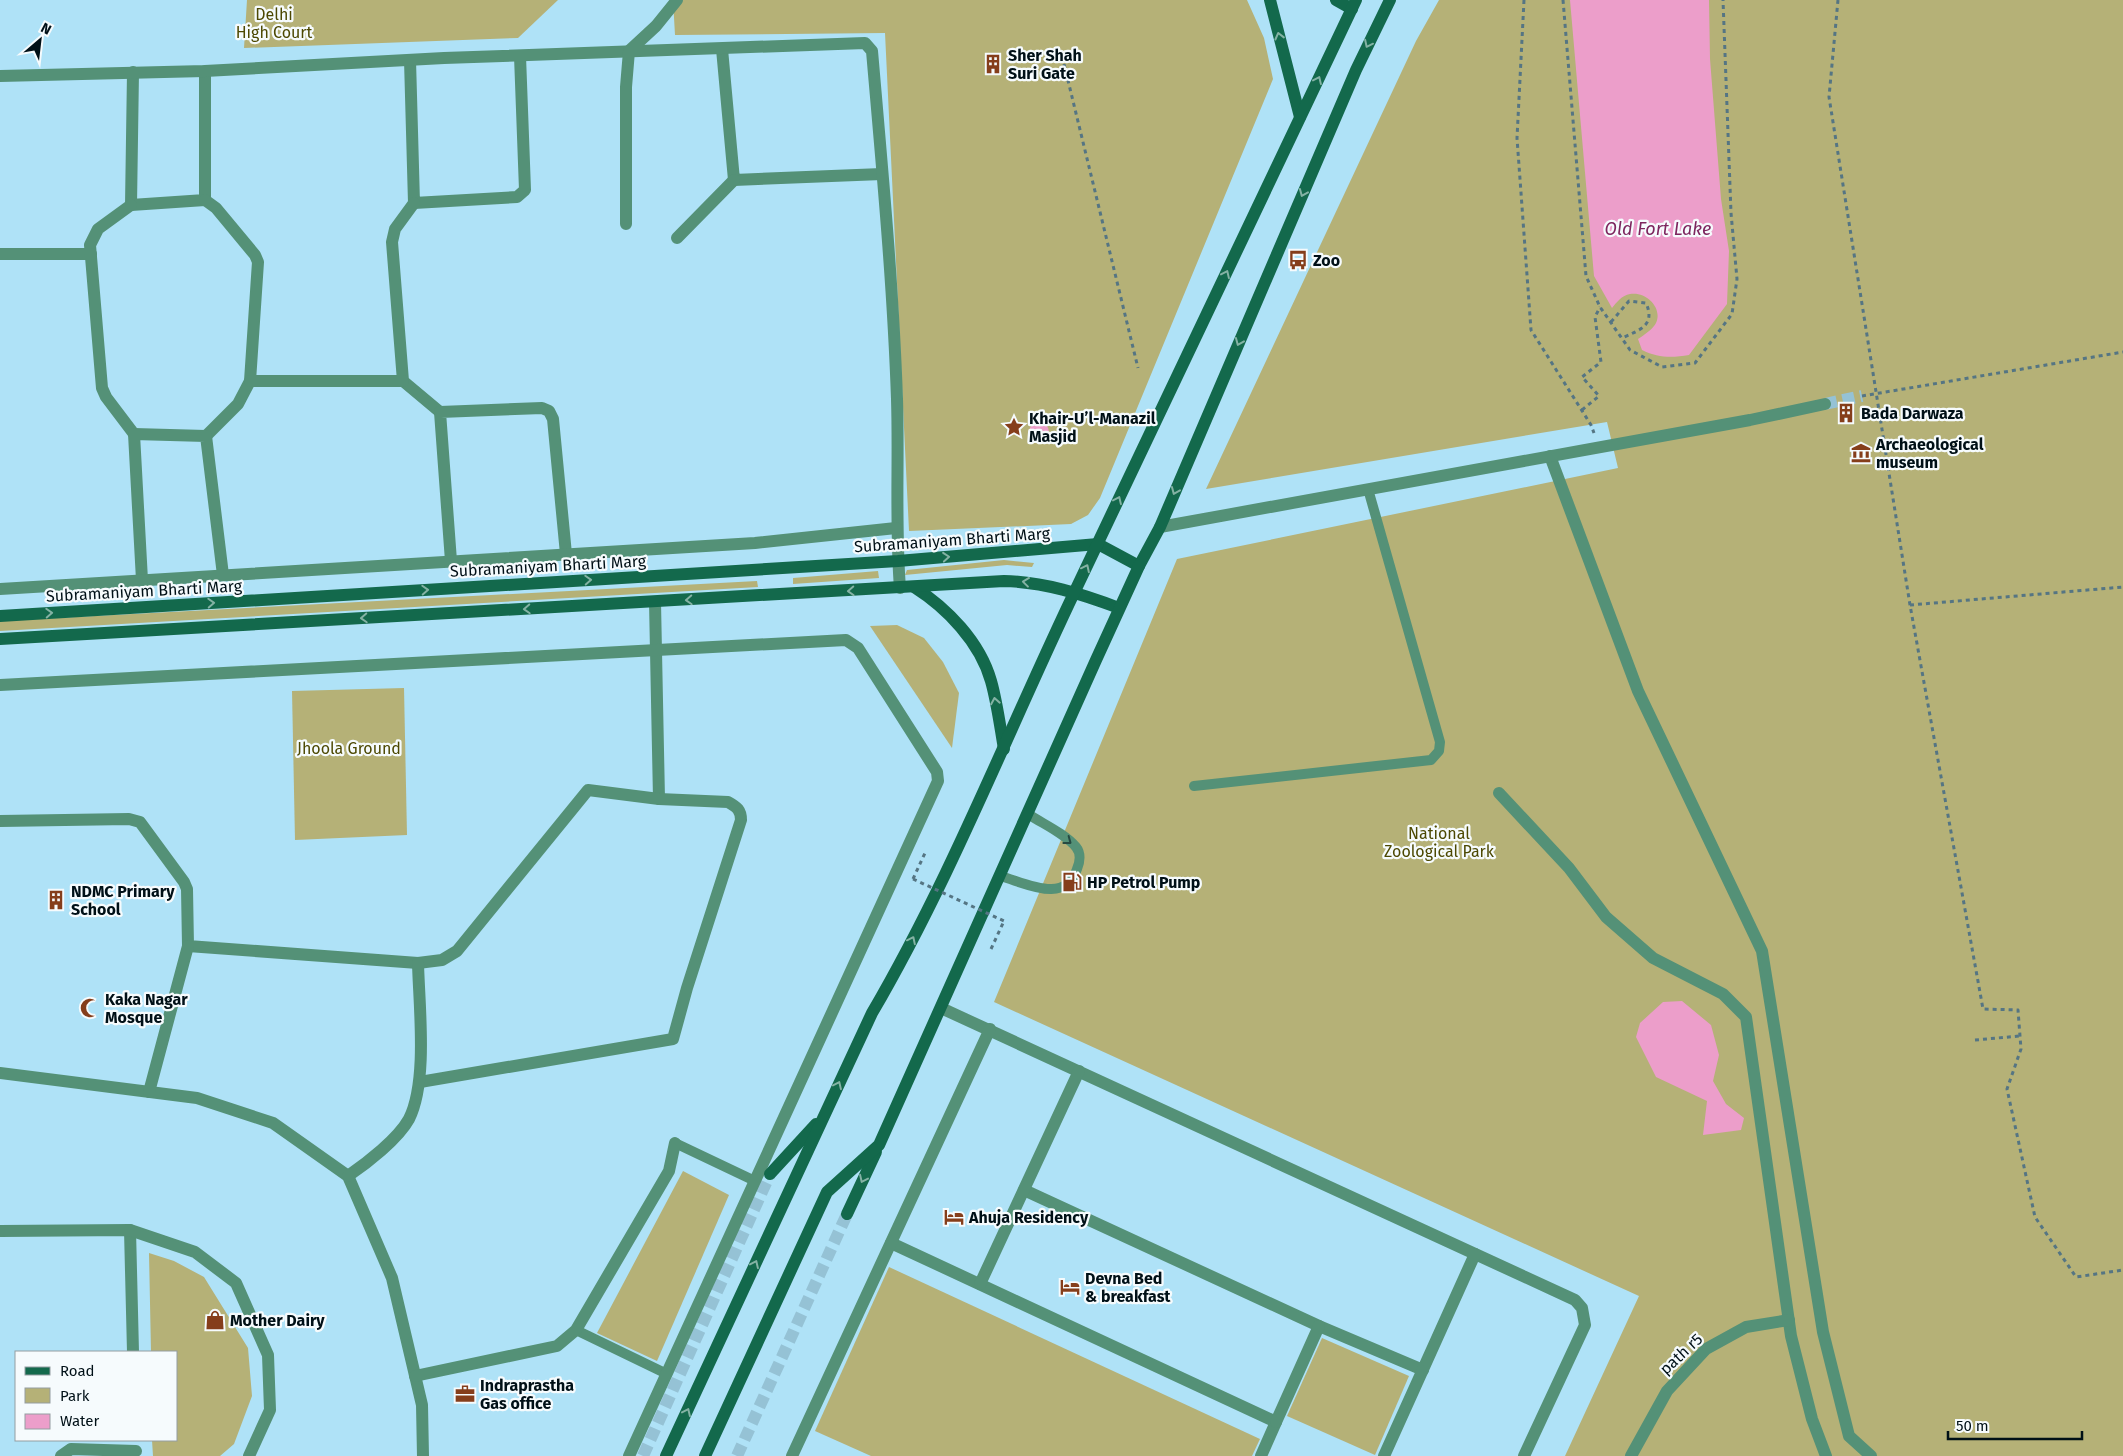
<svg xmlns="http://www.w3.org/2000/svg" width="2123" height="1456" viewBox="0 0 2123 1456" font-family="'Fira Sans',sans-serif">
  <rect width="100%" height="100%" fill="#afe2f7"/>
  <g fill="#b5b177">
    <polygon points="247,0 558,0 518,38 244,48"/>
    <polygon points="673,0 1247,0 1264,38 1273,79 1100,498 1088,515 1071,524 909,531 885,33 675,35"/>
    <polygon points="1439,0 2123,0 2123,1456 1565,1456 1639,1296 994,1002 1177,559 1618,468 1607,422 1206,489 1416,41"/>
    <polygon points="1004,560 1034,563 1032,567 1007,565 905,575 907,570"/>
    <polygon points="878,571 879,578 793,584 793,578"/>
    <polygon points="757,581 758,587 0,631 0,621"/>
    <polygon points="897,625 924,638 943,662 959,693 952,748 870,626"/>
    <polygon points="404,688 407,835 295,840 292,691"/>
    <polygon points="683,1171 729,1195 657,1361 597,1333"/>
    <polygon points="149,1253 174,1261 204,1277 248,1348 252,1396 234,1444 220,1456 153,1456 152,1440 176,1440 176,1352 151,1352"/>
    <polygon points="889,1267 1260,1439 1252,1456 871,1456 815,1431"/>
    <polygon points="1322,1338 1409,1376 1375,1455 1287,1416"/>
  </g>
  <g fill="#ec9eca">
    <path d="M1570 0H1709L1710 59 1721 199 1729 251 1727 304 1689 355C1672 358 1658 358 1642 350L1638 339C1644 335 1653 329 1656 323 1663 308 1646 291 1630 294 1622 295 1616 303 1612 308L1594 276Z"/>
    <circle cx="1039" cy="432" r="10"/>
    <polygon points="1682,1001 1711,1025 1719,1055 1713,1081 1726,1104 1744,1118 1741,1130 1703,1135 1707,1101 1656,1077 1636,1037 1640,1023 1663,1002"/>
  </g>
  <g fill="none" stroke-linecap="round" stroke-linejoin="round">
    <polyline stroke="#95c2d5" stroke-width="12" stroke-dasharray="12 6" stroke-linecap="butt" points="1825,404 1862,396"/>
    <g stroke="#95c2d5" stroke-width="12" stroke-dasharray="12 6" stroke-linecap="butt">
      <polyline points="643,1456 770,1174"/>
      <polyline points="737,1456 847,1214"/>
    </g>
    <g stroke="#557583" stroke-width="3" stroke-dasharray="4 4" stroke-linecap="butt">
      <polyline points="1524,0 1517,138 1531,330 1591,425 1594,433"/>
      <polyline points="1563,0 1586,276 1600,307 1630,350 1662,367 1695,363 1732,314 1737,279 1731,213 1723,0"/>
      <polyline points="1838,0 1829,97 1910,605 1983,1009 2018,1010 2021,1049 2007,1089 2035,1217 2076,1277 2123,1270"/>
      <polyline points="1064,64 1138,368"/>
      <path d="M1611 322 1629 301 1646 303C1656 326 1639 330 1622 338"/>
      <polyline points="1862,396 2123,352"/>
      <polyline points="1582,410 1599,396 1582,377 1601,362 1595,317 1600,307"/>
      <polyline points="1910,605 2123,587"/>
      <polyline points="913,879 925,853"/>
      <polyline points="991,949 1004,921"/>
      <polyline points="1975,1040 2020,1036"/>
    </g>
    <g stroke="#549177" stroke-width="10">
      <polyline points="1194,786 1431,760 1439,751 1440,742 1368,489"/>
      <path d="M1000 876C1026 883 1065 905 1077 869 1080 862 1081 853 1076 847 1064 833 1043 824 1028 814"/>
      <polyline points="675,1143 755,1181"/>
      <polyline points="576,1330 667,1374"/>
    </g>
    <g stroke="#549177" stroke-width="12">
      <polyline points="722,49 734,180 882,174"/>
      <polyline points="410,60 414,203 517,197 525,190 520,56"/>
      <polyline points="133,72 131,205 205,200 205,71"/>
      <path d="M0 76 205 71 444 58 865 43 872 51C882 167 893 283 897 399 899 462 895 525 900 588"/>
      <polyline points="205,200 216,208 255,255 258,262 250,381 238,404 206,436"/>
      <polyline points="414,203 395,229 392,242 403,381 440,412"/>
      <polyline points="131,205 98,229 90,245 102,388 106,397 134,434"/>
      <polyline points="626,224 626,87 629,51 656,26 677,0"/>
      <polyline points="677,238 734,180"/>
      <polyline points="0,254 91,254"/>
      <polyline points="250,381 403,381"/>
      <polyline points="1550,456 1638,691 1762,951 1823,1332 1849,1436 1871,1456"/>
      <polyline points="1160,527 1750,420 1825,404"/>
      <polyline points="451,561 440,412 542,408 549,411 553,419 566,554"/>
      <polyline points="142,580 134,434 206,436 223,575"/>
      <polyline points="0,589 755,543 896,528"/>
      <polyline points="655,602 659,799"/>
      <polyline points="0,685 846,640 858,648 937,772 938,781 629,1456"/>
      <polyline points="1499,793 1569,868 1606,917 1653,958 1723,994 1746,1017 1791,1336 1812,1419 1826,1456"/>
      <path d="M0 821 129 819 140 822 184 882 187 889 188 946 418 963 442 960 457 951 588 790 659 799 728 802C737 807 741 810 741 820L687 988 673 1039 420 1082"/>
      <polyline points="941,1008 1575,1300 1582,1308 1585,1325 1524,1456"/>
      <polyline points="0,1073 197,1098 273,1123 348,1176 392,1278 422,1405 423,1456"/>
      <polyline points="149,1092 188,946"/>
      <path d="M348 1176C367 1163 398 1139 409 1119 428 1081 419 1006 418 963"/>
      <polyline points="1024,1190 1319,1326 1423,1370"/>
      <polyline points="130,1230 133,1352"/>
      <polyline points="0,1231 130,1230 195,1252 236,1283 268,1355 270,1410 249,1456"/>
      <polyline points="891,1243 1276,1422 1261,1456"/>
      <polyline points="980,1284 1079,1071"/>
      <polyline points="415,1376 557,1346 576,1330 669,1171 675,1143"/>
      <polyline points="1276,1422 1319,1326"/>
      <polyline points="61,1456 71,1449 136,1451"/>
      <polyline points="792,1456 990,1029"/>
      <polyline points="1384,1456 1475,1254"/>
      <polyline points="1631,1456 1667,1391 1706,1349 1746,1327 1789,1320"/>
    </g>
    <g stroke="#13694c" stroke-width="12">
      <polyline points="1270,0 1300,117"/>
      <polyline points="1336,0 1352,9"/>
      <polyline points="1098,544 1139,566"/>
      <path d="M914 587C947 608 980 642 991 681 997 702 1000 726 1004 749"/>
      <polyline points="0,616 898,561 1098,544"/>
      <path d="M0 639 1004 581C1044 582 1082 594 1119 608"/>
      <polyline points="770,1174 816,1124"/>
      <polyline points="847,1214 876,1152"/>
      <path d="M666 1456 872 1013C951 878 1008 731 1075 591 1168 394 1262 197 1356 0"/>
      <polyline points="705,1456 827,1192 879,1145 1096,660 1139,566 1160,527 1356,70 1390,0"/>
    </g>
    <polyline stroke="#557583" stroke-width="3" stroke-dasharray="4 4" stroke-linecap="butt" points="913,879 1004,921"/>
  </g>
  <defs><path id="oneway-chevron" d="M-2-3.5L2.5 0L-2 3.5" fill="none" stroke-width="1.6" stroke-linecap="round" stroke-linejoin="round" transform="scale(1.25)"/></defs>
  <g stroke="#84b2a4">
    <use href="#oneway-chevron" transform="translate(1279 36) rotate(-104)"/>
    <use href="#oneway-chevron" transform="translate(1368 44) rotate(116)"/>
    <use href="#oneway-chevron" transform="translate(1318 80) rotate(-65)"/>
    <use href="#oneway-chevron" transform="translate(1303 193) rotate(113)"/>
    <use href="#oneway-chevron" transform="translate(1226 274) rotate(-65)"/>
    <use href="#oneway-chevron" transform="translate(1239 342) rotate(113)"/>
    <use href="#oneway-chevron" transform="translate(1175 491) rotate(113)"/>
    <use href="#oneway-chevron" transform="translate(1118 500) rotate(-65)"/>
    <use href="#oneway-chevron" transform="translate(946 557) rotate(-5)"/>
    <use href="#oneway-chevron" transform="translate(1086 568) rotate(-64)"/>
    <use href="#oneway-chevron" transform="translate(588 580) rotate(-3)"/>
    <use href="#oneway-chevron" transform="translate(1026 582) rotate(-173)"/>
    <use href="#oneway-chevron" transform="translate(425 590) rotate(-3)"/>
    <use href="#oneway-chevron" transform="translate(851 591) rotate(177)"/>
    <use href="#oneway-chevron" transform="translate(689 600) rotate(177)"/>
    <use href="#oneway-chevron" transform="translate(211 603) rotate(-3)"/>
    <use href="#oneway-chevron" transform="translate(527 609) rotate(177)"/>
    <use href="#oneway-chevron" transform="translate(49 613) rotate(-3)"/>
    <use href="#oneway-chevron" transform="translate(364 618) rotate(177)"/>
    <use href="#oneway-chevron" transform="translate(995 701) rotate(-100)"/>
    <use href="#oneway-chevron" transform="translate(912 940) rotate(-64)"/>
    <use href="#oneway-chevron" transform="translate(838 1085) rotate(-65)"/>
    <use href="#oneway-chevron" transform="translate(863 1179) rotate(115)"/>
    <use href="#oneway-chevron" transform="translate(755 1264) rotate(-65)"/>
    <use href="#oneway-chevron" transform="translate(687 1412) rotate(-65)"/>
  </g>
  <use stroke="#264a42" href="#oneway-chevron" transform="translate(1068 841) rotate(37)"/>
  <defs>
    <symbol id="building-bare" viewBox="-9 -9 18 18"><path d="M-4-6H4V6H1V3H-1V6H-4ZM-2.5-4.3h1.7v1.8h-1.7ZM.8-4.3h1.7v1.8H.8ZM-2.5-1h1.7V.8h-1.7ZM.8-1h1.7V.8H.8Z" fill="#853e1b" stroke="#f6fbfd" stroke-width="2.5" paint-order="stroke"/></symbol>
    <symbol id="bus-bare" viewBox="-9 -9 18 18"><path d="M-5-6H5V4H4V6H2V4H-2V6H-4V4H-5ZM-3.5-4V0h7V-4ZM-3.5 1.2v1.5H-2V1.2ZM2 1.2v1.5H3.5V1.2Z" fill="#853e1b" stroke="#f6fbfd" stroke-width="2.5" paint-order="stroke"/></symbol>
    <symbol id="sight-bare" viewBox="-9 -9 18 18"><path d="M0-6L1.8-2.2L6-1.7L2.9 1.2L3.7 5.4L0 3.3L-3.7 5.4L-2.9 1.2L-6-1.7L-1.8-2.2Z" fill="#853e1b" stroke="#f6fbfd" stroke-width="2.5" paint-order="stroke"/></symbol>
    <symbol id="museum-bare" viewBox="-9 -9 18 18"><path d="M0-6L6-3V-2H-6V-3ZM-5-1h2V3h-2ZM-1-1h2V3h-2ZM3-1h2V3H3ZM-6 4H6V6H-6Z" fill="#853e1b" stroke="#f6fbfd" stroke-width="2.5" paint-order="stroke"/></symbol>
    <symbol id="fuel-bare" viewBox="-9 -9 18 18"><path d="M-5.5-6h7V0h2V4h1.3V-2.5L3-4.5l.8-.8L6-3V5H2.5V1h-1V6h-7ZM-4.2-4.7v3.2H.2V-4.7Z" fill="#853e1b" stroke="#f6fbfd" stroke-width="2.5" paint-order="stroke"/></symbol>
    <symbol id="mosque-bare" viewBox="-9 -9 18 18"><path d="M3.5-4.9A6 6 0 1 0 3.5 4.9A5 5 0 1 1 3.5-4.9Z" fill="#853e1b" stroke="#f6fbfd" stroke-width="2.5" paint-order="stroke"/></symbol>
    <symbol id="hotel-bare" viewBox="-9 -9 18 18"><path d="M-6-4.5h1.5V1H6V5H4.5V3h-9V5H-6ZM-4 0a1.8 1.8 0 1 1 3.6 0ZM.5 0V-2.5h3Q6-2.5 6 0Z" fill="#853e1b" stroke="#f6fbfd" stroke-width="2.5" paint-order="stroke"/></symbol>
    <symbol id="shop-bare" viewBox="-9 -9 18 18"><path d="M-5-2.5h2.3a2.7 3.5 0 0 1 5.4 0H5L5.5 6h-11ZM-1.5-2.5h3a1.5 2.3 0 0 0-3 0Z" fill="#853e1b" stroke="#f6fbfd" stroke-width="2.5" paint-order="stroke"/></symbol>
    <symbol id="office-bare" viewBox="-9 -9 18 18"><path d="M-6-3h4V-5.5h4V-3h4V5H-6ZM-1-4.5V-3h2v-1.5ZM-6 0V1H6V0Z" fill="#853e1b" stroke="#f6fbfd" stroke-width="2.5" paint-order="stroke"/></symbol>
  </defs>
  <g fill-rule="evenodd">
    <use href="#building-bare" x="979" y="50" width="28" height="28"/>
    <use href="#bus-bare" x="1284" y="246" width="28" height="28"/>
    <use href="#building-bare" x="1832" y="399" width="28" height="28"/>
    <use href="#sight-bare" x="1000" y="413" width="28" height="28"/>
    <use href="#museum-bare" x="1847" y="439" width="28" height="28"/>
    <use href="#fuel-bare" x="1058" y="868" width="28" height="28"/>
    <use href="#building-bare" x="42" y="886" width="28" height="28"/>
    <use href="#mosque-bare" x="76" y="994" width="28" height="28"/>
    <use href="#hotel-bare" x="940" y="1203" width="28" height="28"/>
    <use href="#hotel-bare" x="1056" y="1273" width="28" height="28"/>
    <use href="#shop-bare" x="201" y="1306" width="28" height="28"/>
    <use href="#office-bare" x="451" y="1380" width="28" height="28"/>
  </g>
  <g text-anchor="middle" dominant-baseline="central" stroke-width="4.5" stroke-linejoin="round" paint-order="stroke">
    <g font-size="16" fill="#4c4802" stroke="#f6fbfd">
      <text x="274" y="14">Delhi<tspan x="274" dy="18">High Court</tspan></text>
      <text x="349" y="748">Jhoola Ground</text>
      <text x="1439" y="833">National<tspan x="1439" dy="18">Zoological Park</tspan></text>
    </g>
    <g font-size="16" font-weight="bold" fill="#001017" stroke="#f6fbfd" text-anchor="start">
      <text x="1008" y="55">Sher Shah<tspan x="1008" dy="18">Suri Gate</tspan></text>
      <text x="1313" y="260">Zoo</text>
      <text x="1861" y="413">Bada Darwaza</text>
      <text x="1029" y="418">Khair-U’l-Manazil<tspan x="1029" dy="18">Masjid</tspan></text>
      <text x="1876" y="444">Archaeological<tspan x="1876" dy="18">museum</tspan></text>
      <text x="1087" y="882">HP Petrol Pump</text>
      <text x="71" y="891">NDMC Primary<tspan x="71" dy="18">School</tspan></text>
      <text x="105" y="999">Kaka Nagar<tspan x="105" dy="18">Mosque</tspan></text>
      <text x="969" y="1217">Ahuja Residency</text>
      <text x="1085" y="1278">Devna Bed<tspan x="1085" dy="18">&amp; breakfast</tspan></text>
      <text x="230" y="1320">Mother Dairy</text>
      <text x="480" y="1385">Indraprastha<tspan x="480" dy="18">Gas office</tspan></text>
    </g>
    <g font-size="16" fill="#001017" stroke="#f6fbfd">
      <text transform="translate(952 540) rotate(-4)">Subramaniyam Bharti Marg</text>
      <text transform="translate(548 566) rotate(-3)">Subramaniyam Bharti Marg</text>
      <text transform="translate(144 591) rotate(-3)">Subramaniyam Bharti Marg</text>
      <text transform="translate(1681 1354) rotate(-43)">path r5</text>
    </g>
    <g font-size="18" font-style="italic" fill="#7d255e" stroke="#f6fbfd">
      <text x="1658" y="229">Old Fort Lake</text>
    </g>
  </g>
  <rect x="15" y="1351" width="162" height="90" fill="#f6fbfd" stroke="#949da1"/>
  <rect x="25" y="1367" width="25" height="8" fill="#13694c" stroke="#949da1"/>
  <text x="60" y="1376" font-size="15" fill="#001017">Road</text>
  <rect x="25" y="1388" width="25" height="15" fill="#b5b177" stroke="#949da1"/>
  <text x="60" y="1401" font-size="15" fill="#001017">Park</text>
  <rect x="25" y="1414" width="25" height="15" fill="#ec9eca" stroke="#949da1"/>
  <text x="60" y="1426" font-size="15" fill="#001017">Water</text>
  <g transform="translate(40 40) rotate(28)" stroke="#f6fbfd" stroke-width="4" paint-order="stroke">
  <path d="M0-4L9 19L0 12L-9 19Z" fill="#001017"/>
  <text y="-8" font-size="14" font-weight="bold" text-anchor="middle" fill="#001017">N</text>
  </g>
  <path d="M1948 1431v8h134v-8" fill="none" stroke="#001017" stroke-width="2.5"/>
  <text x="1956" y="1431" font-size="15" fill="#001017" stroke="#f6fbfd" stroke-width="4" paint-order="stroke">50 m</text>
</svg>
